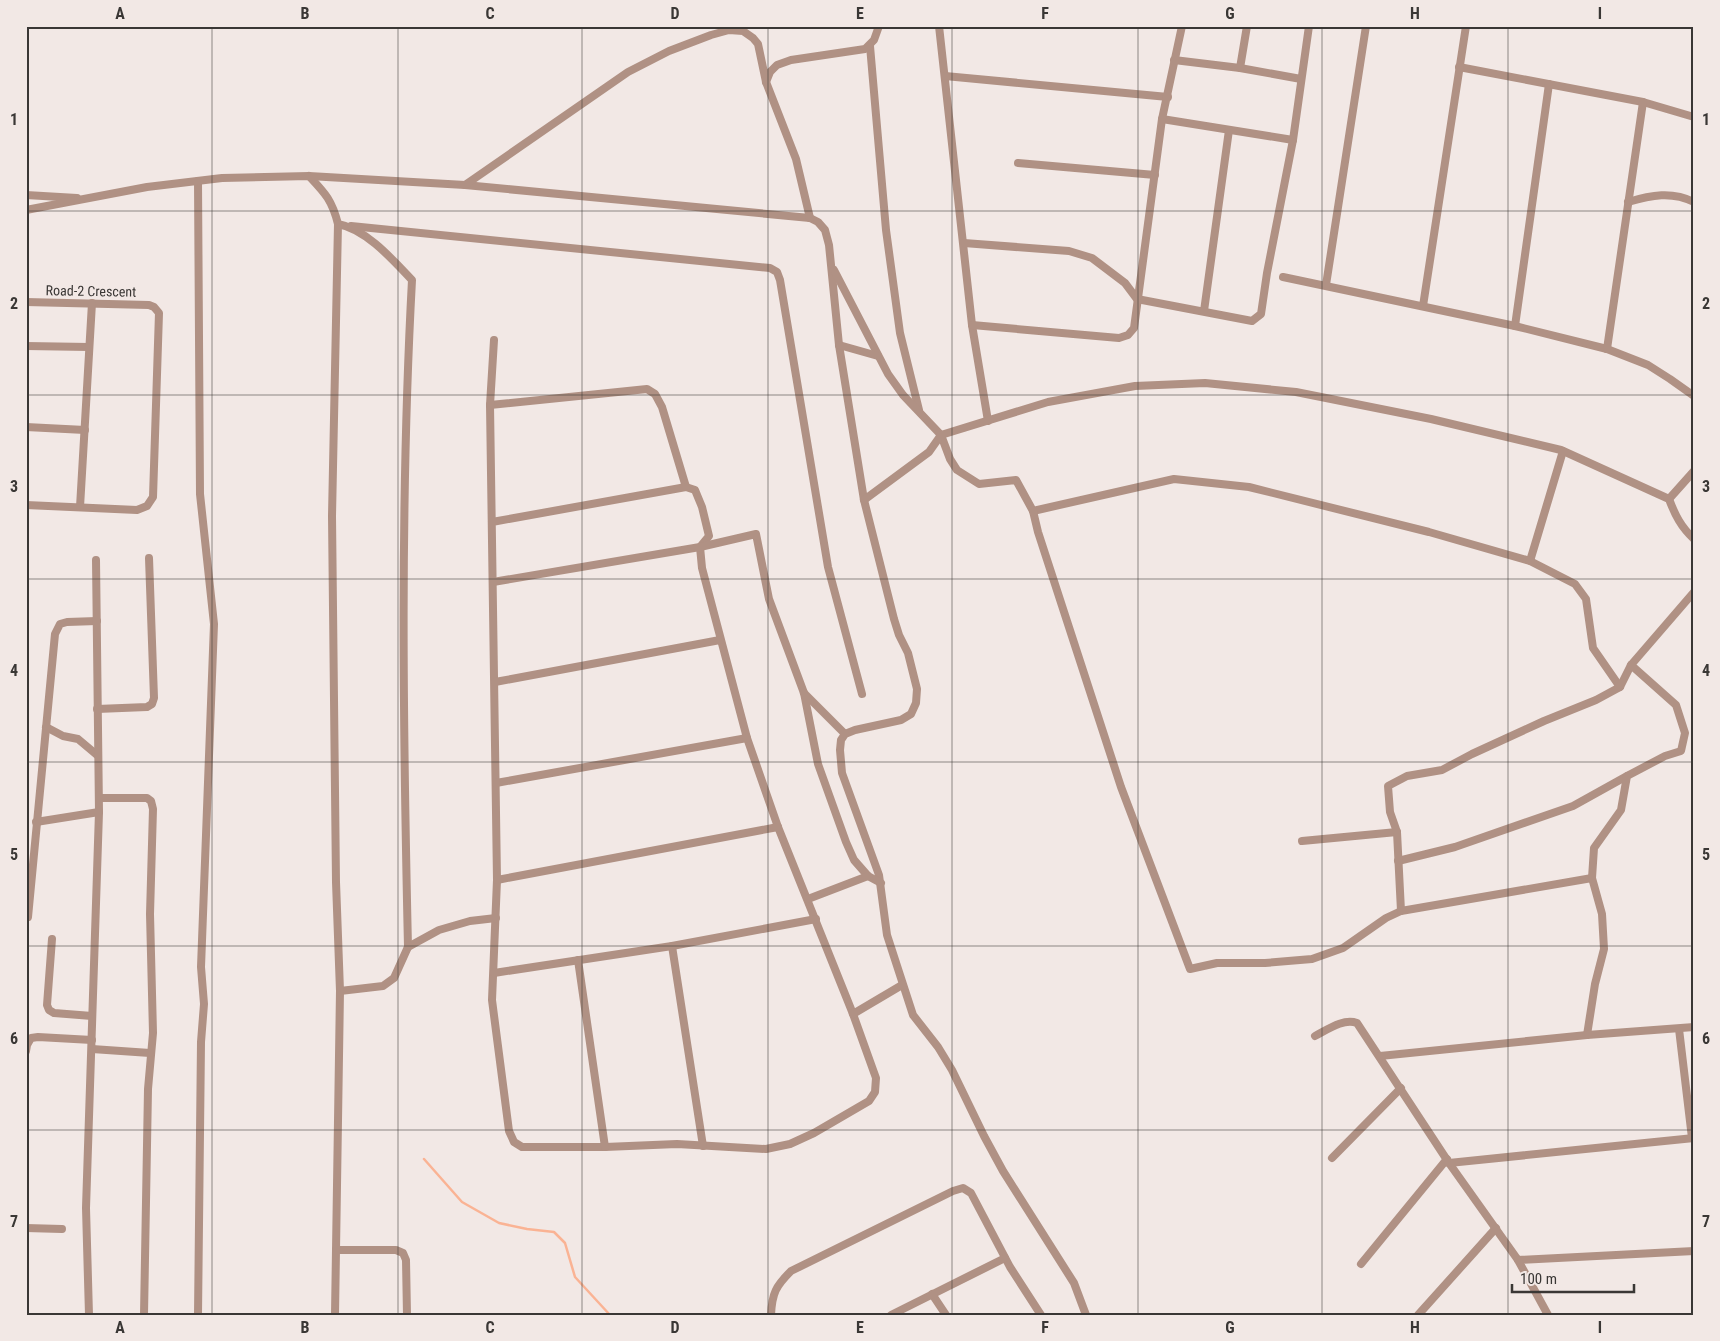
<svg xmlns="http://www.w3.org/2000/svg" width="1720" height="1341" viewBox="0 0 1720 1341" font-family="'Roboto Condensed',sans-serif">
  <rect width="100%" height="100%" fill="#f2e8e5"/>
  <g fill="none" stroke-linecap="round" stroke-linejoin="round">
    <polyline stroke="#fab394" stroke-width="2.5" points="424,1159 462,1202 499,1223 527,1229 554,1232 565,1243 575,1277 610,1315"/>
    <g stroke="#b09184" stroke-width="8">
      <polyline points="939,26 972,325 988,421"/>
      <polyline points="870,46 886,230 900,333 919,410"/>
      <polyline points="1174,60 1240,68 1301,79"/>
      <polyline points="1459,67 1643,102 1694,117"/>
      <polyline points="1240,68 1247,26"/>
      <polyline points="945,76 1168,97"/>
      <polyline points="766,82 770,72 777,65 791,60 865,49 874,40 879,26"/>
      <polyline points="1162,119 1293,140"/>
      <polyline points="1018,163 1155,175"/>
      <path d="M309 176C325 193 332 200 338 224 366 229 393 260 412 280 400 502 403 724 408 947L394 978 383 986 340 991"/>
      <polyline points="198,181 200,494 214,624 201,967 204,1004 201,1042 198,1315"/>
      <polyline points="465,185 810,218 818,222 825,230 829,245 839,345 864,500 894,619 899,635 908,653 917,689 916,703 911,714 901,720 855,730 845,734 841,740 840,750 842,773 879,875 887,935 913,1015 938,1047 952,1070 984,1136 1003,1171 1074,1283 1086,1315"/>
      <polyline points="26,195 77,198"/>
      <path d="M1628 202C1651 195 1672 191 1694 202"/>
      <polyline points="26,210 147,187 222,178 309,176 465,185 628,72 669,51 711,35 729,30 743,31 753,38 758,44 766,82 796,159 810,218"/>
      <polyline points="351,226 770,268 777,272 780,280 828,567 862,694"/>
      <polyline points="964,243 1069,251 1092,258 1125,283 1137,299 1252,321 1261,314 1267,273 1293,140 1309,26"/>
      <polyline points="834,270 888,374 903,395 941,435 950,459 957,470 979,484 1016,480 1033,511 1174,479 1249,487 1429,532 1530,561 1563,451"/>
      <polyline points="1283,277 1515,326 1607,349 1648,365 1670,379 1694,396"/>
      <polyline points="1326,285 1366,26"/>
      <polyline points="26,302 149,305 154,307 159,313 153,497 147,506 137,510 26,505"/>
      <polyline points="1423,306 1466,26"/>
      <polyline points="1204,311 1229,130"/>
      <polyline points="972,325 1119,338 1128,335 1134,328 1162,119 1182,26"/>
      <polyline points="1515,326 1549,84"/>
      <polyline points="839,345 878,356"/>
      <polyline points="26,346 89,347"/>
      <polyline points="1607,349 1643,102"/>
      <polyline points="490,405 647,389 655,394 662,407 686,487"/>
      <polyline points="26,427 85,430"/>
      <polyline points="1669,499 1694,471"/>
      <path d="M864 500 929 452 941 435 1048 402 1135 386 1205 383 1296 392 1431 419 1561 450 1669 499C1675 515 1681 527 1694 539"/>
      <polyline points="80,507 92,303"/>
      <polyline points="1033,511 1038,532 1121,787 1190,969 1217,963 1265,963 1312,959 1343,948 1386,918 1401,911"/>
      <polyline points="492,522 686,487 695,490 702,507 709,536 700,547 702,568 747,738 778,827 853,1014 876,1078 875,1092 869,1101 814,1133 790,1144 766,1149 677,1144 605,1147 522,1147 514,1142 509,1131 492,1000 497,880 490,405 494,340"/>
      <polyline points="1530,561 1575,584 1586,599 1593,648 1620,687"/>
      <polyline points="493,582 700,547 756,534 769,599 804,693 818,764 846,842 854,860 868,876 881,883"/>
      <polyline points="495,682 720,640"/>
      <polyline points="804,693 845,734"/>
      <polyline points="97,709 147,707 152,704 154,698 149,558"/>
      <polyline points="46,727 63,736 78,739 97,755"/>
      <polyline points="496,783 747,738"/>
      <polyline points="99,798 147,798 151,801 153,809 150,914 153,1033 148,1089 144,1315"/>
      <polyline points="36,822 99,812"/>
      <polyline points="1302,841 1397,832"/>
      <polyline points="1398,861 1455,847 1573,806 1627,776"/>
      <polyline points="1592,878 1401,911 1397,832 1390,812 1388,786 1407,776 1442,770 1472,754 1544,721 1596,700 1620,687 1631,665"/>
      <polyline points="497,880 778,827"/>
      <polyline points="808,899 868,876"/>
      <polyline points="28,917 55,634 60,624 67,622 97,621"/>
      <polyline points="52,939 47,1005 49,1010 54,1013 92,1016"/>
      <polyline points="672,946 703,1146"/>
      <polyline points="408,947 439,930 470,921 496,918"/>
      <polyline points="578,960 605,1147"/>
      <polyline points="494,973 672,946 816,919"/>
      <polyline points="853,1014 902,985"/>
      <polyline points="1679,1029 1692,1138"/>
      <polyline points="1587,1035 1595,984 1604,949 1602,914 1592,878 1594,848 1621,810 1627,776 1665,756 1681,751 1685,733 1676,705 1631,665 1694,592"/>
      <path d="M1315 1036C1327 1030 1343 1018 1357 1023L1449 1163 1518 1260 1694 1251"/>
      <polyline points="92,1049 150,1053"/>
      <polyline points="26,1051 27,1045 31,1038 38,1037 92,1040"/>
      <polyline points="1380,1056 1587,1035 1694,1027"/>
      <polyline points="1332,1158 1401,1088"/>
      <polyline points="1449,1163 1694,1138"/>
      <polyline points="26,1228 62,1229"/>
      <polyline points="336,1250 396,1250 403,1253 406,1260 407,1315"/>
      <polyline points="1518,1260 1548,1315"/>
      <polyline points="1361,1264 1447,1159"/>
      <polyline points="932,1294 946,1315"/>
      <polyline points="89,1315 86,1208 99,812 96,560"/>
      <polyline points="335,1315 340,991 336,882 332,516 338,224"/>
      <path d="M771 1315C772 1293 776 1286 791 1271L953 1191 963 1188 971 1193 1010 1267 1041 1315"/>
      <polyline points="891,1315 1005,1258"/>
      <polyline points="1418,1315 1496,1228"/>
    </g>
  </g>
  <path fill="none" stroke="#3a3735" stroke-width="1" stroke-opacity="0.55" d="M212 26V1315M398 26V1315M582 26V1315M768 26V1315M952 26V1315M1138 26V1315M1322 26V1315M1508 26V1315M26 211H1694M26 395H1694M26 579H1694M26 762H1694M26 946H1694M26 1130H1694"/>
  <g text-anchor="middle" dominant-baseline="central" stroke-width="4" stroke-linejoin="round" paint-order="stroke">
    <g font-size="14" fill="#3a3735" stroke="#f2e8e5">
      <text transform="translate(91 291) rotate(1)">Road-2 Crescent</text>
    </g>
  </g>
  <rect width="1720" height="1341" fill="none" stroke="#f2e8e5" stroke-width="55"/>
  <path d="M1512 1284v8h122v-8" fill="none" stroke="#3a3735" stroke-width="2.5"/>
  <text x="1520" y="1284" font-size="15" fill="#3a3735" stroke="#f2e8e5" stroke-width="4" paint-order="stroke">100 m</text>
  <rect x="28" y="28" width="1664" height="1286" fill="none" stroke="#3a3735" stroke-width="2"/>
  <g font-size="16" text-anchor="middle" font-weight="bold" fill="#3a3735">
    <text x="120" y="19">A</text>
    <text x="305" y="19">B</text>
    <text x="490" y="19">C</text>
    <text x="675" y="19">D</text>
    <text x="860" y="19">E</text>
    <text x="1045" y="19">F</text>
    <text x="1230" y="19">G</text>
    <text x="1415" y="19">H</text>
    <text x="1600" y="19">I</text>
    <text x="14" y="125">1</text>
    <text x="1706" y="125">1</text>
    <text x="14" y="309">2</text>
    <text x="1706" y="309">2</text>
    <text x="14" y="492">3</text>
    <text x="1706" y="492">3</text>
    <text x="14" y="676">4</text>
    <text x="1706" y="676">4</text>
    <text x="14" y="860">5</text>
    <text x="1706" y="860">5</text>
    <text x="14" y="1044">6</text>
    <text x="1706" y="1044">6</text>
    <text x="14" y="1227">7</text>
    <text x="1706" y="1227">7</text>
    <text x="120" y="1333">A</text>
    <text x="305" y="1333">B</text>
    <text x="490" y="1333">C</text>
    <text x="675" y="1333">D</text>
    <text x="860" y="1333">E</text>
    <text x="1045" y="1333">F</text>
    <text x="1230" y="1333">G</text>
    <text x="1415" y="1333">H</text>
    <text x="1600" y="1333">I</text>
  </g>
</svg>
